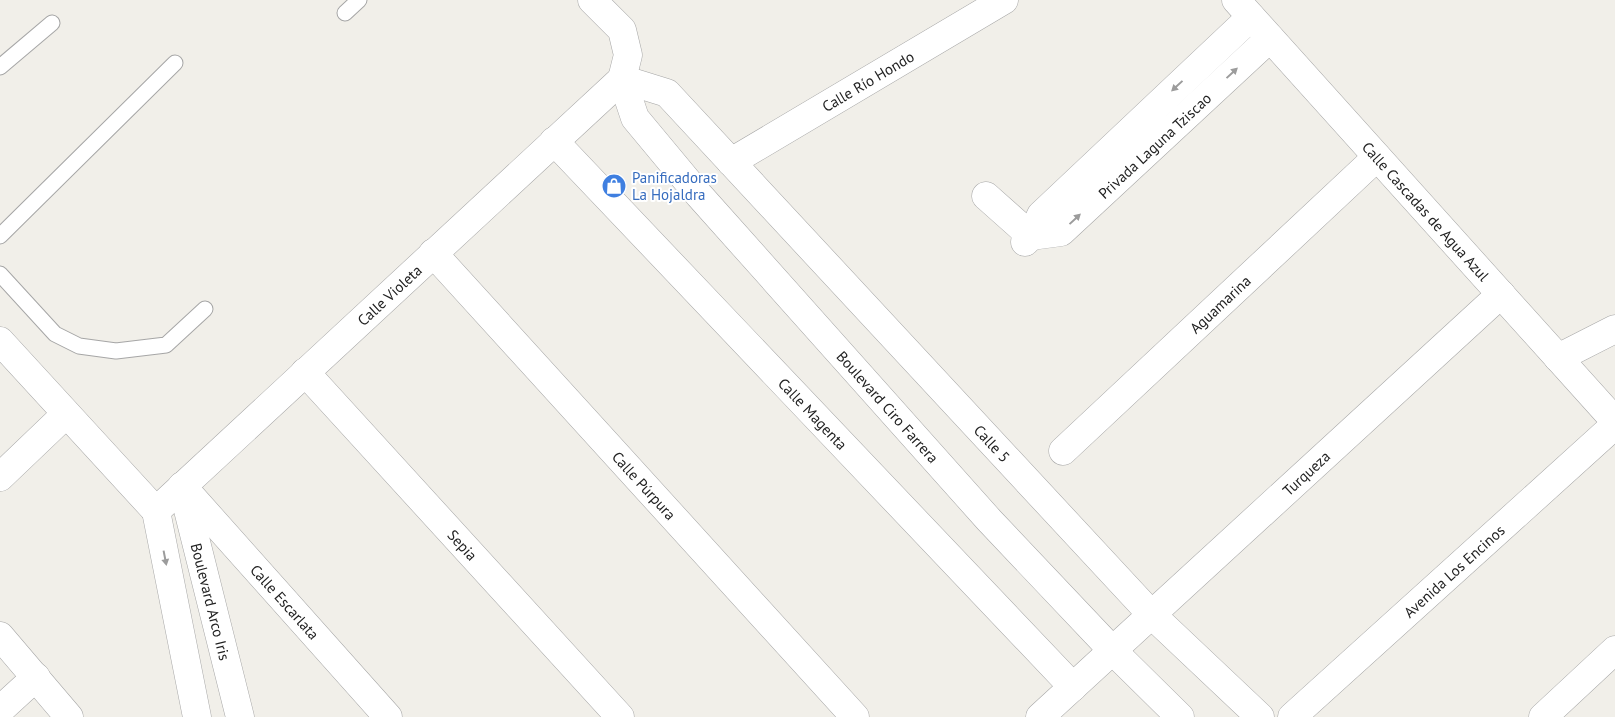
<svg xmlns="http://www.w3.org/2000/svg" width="1615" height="717" viewBox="0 0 1615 717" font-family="'PT Sans',sans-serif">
  <rect width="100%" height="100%" fill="#f1efe9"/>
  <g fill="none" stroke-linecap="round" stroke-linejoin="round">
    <defs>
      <g id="service">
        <polyline points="345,13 359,0"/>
        <polyline points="0,67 52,23"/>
        <polyline points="0,236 175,63"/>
        <polyline points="0,274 55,334 79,346 116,351 166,345 205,309"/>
      </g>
      <g id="minor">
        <polyline points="592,0 622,30 628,55 622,79"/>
        <path id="s1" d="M1236 0 1615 421"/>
        <path id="s2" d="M622 79 667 93 1152 615 1260 717"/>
        <path id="s3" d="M622 79 635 118 699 195 989 520 1113 651 1180 717"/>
        <path id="s4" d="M554 141 1073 687"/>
        <path id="s5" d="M731 162 1004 0"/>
        <path id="s6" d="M986 196 1031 236 1061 232 1270 38"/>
        <polyline points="1025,242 1031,236 1041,215 1251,17"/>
        <path id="s7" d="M433 253 855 717"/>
        <polyline points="0,341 156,511"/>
        <polyline points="1558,358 1615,329"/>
        <path id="s8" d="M305 372 620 717"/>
        <path id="s9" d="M1063 451 1377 157"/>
        <polyline points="0,477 66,414"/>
        <path id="s10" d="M182 486 388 717"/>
        <path id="s11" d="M183 490 240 717"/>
        <path id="s12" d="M156 511 622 79"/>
        <polyline points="156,511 197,717"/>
        <polyline points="0,636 69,717"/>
        <polyline points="0,710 36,677"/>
        <path id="s13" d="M1040 717 1501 294"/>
        <path id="s14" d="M1292 717 1615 425"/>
        <polyline points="1543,717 1615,650"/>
      </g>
    </defs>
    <use href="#service" stroke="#a6a6a6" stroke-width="17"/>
    <use href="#minor" stroke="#a6a6a6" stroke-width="29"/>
    <use href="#service" stroke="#fff" stroke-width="15"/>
    <use href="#minor" stroke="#fff" stroke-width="28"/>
  </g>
  <defs><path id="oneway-solid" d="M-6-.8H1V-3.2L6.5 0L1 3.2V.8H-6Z" transform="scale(1.25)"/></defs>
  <g fill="#9c9c9c">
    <use href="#oneway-solid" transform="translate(1232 73) rotate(-43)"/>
    <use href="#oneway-solid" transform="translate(1177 86) rotate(137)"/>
    <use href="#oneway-solid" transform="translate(1075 219) rotate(-43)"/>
    <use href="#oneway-solid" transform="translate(165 558) rotate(79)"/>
  </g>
  <defs>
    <symbol id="shop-disc" viewBox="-11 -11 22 22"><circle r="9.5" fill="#3f7fe0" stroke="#fff"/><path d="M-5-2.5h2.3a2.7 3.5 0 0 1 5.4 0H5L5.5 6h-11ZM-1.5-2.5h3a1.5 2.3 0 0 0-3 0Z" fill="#fff"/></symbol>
  </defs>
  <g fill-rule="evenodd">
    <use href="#shop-disc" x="600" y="172" width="28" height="28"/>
  </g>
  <g text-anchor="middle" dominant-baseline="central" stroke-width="4" stroke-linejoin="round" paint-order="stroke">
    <g font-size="15" fill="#222" stroke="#fff">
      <text stroke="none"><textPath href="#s5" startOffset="159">Calle Río Hondo</textPath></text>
      <text stroke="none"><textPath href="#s6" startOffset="218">Privada Laguna Tziscao</textPath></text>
      <text stroke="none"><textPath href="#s1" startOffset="284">Calle Cascadas de Agua Azul</textPath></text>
      <text stroke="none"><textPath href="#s12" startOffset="318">Calle Violeta</textPath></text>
      <text stroke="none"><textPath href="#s9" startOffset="215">Aguamarina</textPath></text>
      <text stroke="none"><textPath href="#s3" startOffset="425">Boulevard Ciro Farrera</textPath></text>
      <text stroke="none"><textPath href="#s4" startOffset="376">Calle Magenta</textPath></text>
      <text stroke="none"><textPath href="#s2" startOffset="525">Calle 5</textPath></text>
      <text stroke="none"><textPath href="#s13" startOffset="361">Turqueza</textPath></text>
      <text stroke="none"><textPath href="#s7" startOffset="314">Calle Púrpura</textPath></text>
      <text stroke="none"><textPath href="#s8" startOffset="234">Sepia</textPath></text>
      <text stroke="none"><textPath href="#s14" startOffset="218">Avenida Los Encinos</textPath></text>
      <text stroke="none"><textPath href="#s11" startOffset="115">Boulevard Arco Iris</textPath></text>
      <text stroke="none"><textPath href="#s10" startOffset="155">Calle Escarlata</textPath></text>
    </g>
    <g font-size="15" fill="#366cbe" stroke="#fff" text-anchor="start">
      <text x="632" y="177">Panificadoras<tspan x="632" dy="17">La Hojaldra</tspan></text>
    </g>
  </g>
</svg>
